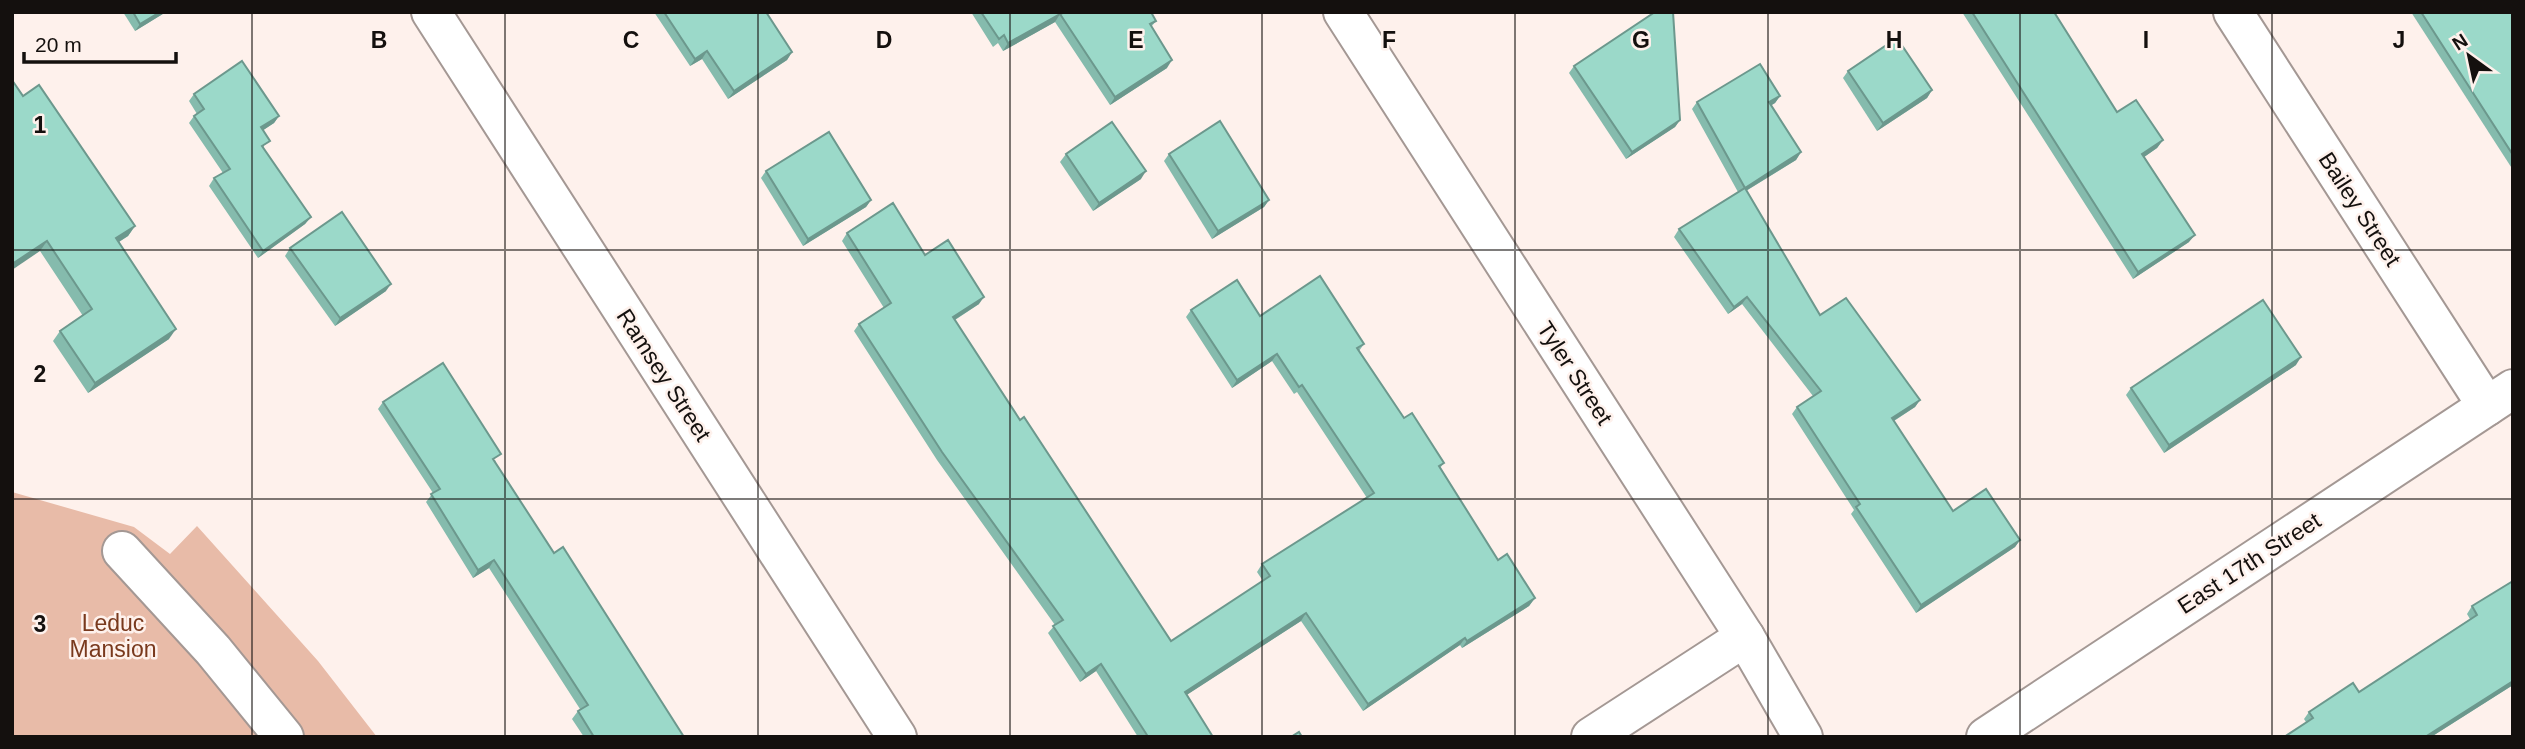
<svg xmlns="http://www.w3.org/2000/svg" width="2525" height="749" viewBox="0 0 2525 749" font-family="Arial,sans-serif">
  <rect width="100%" height="100%" fill="#fef1ec"/>
  <polygon fill="#e8bba8" points="12,492 134,527 170,554 197,526 318,661 377,737 12,737"/>
  <g fill="none" stroke-linecap="round" stroke-linejoin="round">
    <defs>
      <g id="minor">
        <polyline points="431,12 897,737"/>
        <polyline points="1343,12 1745,637 1803,737"/>
        <polyline points="2233,12 2487,406"/>
        <polyline points="122,551 213,650 284,737"/>
        <polyline points="1591,737 1745,637"/>
        <polyline points="1986,737 2513,389"/>
      </g>
    </defs>
    <use href="#minor" stroke="#a49894" stroke-width="42"/>
    <use href="#minor" stroke="#fff" stroke-width="38"/>
  </g>
  <g fill="#85bbad">
    <polygon points="123,12 166,12 135,31"/>
    <polygon points="654,12 766,12 792,52 787,60 728,99 702,59 690,66"/>
    <polygon points="971,12 1060,12 1061,14 1156,21 1151,27 1167,68 1110,105 1055,22 1003,51 998,43 993,47"/>
    <polygon points="1962,12 2054,12 2117,112 2163,140 2157,148 2144,157 2189,242 2133,279"/>
    <polygon points="2411,12 2513,12 2513,170"/>
    <polygon points="1574,66 1680,120 1675,127 1626,159 1569,73"/>
    <polygon points="1848,71 1932,90 1927,98 1877,131 1843,78"/>
    <polygon points="194,94 279,116 274,123 263,130 264,149 311,217 305,224 258,258 209,186 214,178 223,173 189,123 194,116 197,114 189,101"/>
    <polygon points="23,96 135,226 128,236 119,242 169,339 88,393 53,341 60,331 83,316 40,251"/>
    <polygon points="1780,96 1775,103 1771,105 1801,152 1796,160 1746,191 1820,315 1920,400 1915,407 1894,421 1953,511 2020,540 2015,547 1916,613 1851,514 1854,510 1792,414 1797,407 1813,396 1742,304 1728,314 1674,237 1679,229 1738,192 1692,109 1697,102"/>
    <polygon points="1066,154 1141,179 1093,211 1060,162"/>
    <polygon points="1169,154 1269,200 1264,207 1212,239 1164,161"/>
    <polygon points="766,171 871,200 866,207 803,246 761,178"/>
    <polygon points="847,233 925,255 979,304 955,320 1020,420 1171,641 1263,581 1257,572 1262,564 1367,498 1297,392 1294,394 1272,361 1232,388 1186,317 1191,310 1260,316 1364,344 1359,351 1404,418 1444,463 1440,468 1498,560 1535,598 1529,606 1462,648 1460,645 1363,711 1301,621 1186,695 1213,737 1138,737 1096,671 1080,682 1048,633 1055,625 937,460 854,331 859,324 884,308 842,241"/>
    <polygon points="290,248 386,291 335,326 285,256"/>
    <polygon points="2296,365 2164,453 2126,395 2131,388"/>
    <polygon points="383,402 496,461 495,462 554,553 684,737 584,737 572,719 578,711 580,709 489,568 473,578 426,502 433,493 378,409"/>
    <polygon points="2513,581 2513,685 2431,737 2306,722 2304,719 2309,712 2359,692 2470,619 2467,614 2472,606"/>
  </g>
  <g fill="#6c988d">
    <polygon points="160,12 166,12 135,31 140,24"/>
    <polygon points="1060,14 1055,22 1003,51 1008,43"/>
    <polygon points="707,51 702,59 690,66 695,59"/>
    <polygon points="792,52 787,60 728,99 734,91"/>
    <polygon points="1172,60 1167,68 1110,105 1115,97"/>
    <polygon points="1932,90 1927,98 1877,131 1883,123"/>
    <polygon points="1780,96 1775,103 1764,110 1769,102"/>
    <polygon points="279,116 274,123 256,135 261,127"/>
    <polygon points="1680,120 1675,127 1626,159 1632,152"/>
    <polygon points="2163,140 2157,148 2137,162 2142,154"/>
    <polygon points="1801,152 1796,160 1739,195 1745,188"/>
    <polygon points="1146,171 1141,179 1093,211 1099,203"/>
    <polygon points="871,200 866,207 803,246 808,239"/>
    <polygon points="1269,200 1264,207 1212,239 1218,231"/>
    <polygon points="311,217 305,224 258,258 263,251"/>
    <polygon points="135,226 128,236 109,248 116,238"/>
    <polygon points="2195,235 2189,242 2133,279 2138,272"/>
    <polygon points="47,241 40,251 12,270 12,264"/>
    <polygon points="391,284 386,291 335,326 340,318"/>
    <polygon points="984,297 979,304 948,324 953,317"/>
    <polygon points="1747,297 1742,304 1728,314 1734,307"/>
    <polygon points="176,329 169,339 88,393 95,383"/>
    <polygon points="1277,354 1272,361 1232,388 1237,380"/>
    <polygon points="2301,357 2296,365 2164,453 2169,445"/>
    <polygon points="1920,400 1915,407 1887,425 1892,418"/>
    <polygon points="2020,540 2015,547 1916,613 1921,605"/>
    <polygon points="494,560 489,568 473,578 478,570"/>
    <polygon points="1535,598 1529,606 1462,648 1467,641"/>
    <polygon points="1306,613 1301,621 1179,700 1185,692"/>
    <polygon points="1465,638 1460,645 1363,711 1368,704"/>
    <polygon points="1101,664 1096,671 1080,682 1086,674"/>
    <polygon points="2513,681 2513,685 2431,737 2425,737"/>
  </g>
  <g fill="#9bd9c9" stroke="#6c988d" stroke-width="2">
    <polygon points="133,12 160,12 140,24"/>
    <polygon points="664,12 766,12 792,52 734,91 707,51 695,59"/>
    <polygon points="981,12 1060,12 1061,14 1064,12 1151,12 1156,21 1150,24 1172,60 1115,97 1060,14 1008,43 1004,35 999,39"/>
    <polygon points="1655,12 1673,12 1680,120 1632,152 1574,66"/>
    <polygon points="1972,12 2054,12 2117,112 2136,100 2163,140 2142,154 2195,235 2138,272"/>
    <polygon points="2421,12 2513,12 2513,155"/>
    <polygon points="1897,38 1932,90 1883,123 1848,71"/>
    <polygon points="242,61 279,116 261,127 270,141 262,146 311,217 263,251 214,178 230,169 194,116 204,109 194,94"/>
    <polygon points="1760,64 1780,96 1769,102 1801,152 1745,188 1697,102"/>
    <polygon points="12,80 23,96 39,85 135,226 116,238 176,329 95,383 60,331 92,309 47,241 12,264"/>
    <polygon points="1220,121 1269,200 1218,231 1169,154"/>
    <polygon points="1112,122 1146,171 1099,203 1066,154"/>
    <polygon points="829,132 871,200 808,239 766,171"/>
    <polygon points="1745,188 1820,315 1846,298 1920,400 1892,418 1953,511 1986,489 2020,540 1921,605 1856,507 1860,504 1797,407 1821,391 1747,297 1734,307 1679,229"/>
    <polygon points="893,203 925,255 948,240 984,297 953,317 1020,420 1024,417 1171,641 1270,576 1262,564 1374,493 1302,385 1299,387 1277,354 1237,380 1191,310 1237,280 1260,316 1320,276 1364,344 1357,348 1404,418 1412,413 1444,463 1439,466 1498,560 1507,554 1535,598 1467,641 1465,638 1368,704 1306,613 1185,692 1213,737 1145,737 1147,735 1101,664 1086,674 1053,626 1063,620 942,452 859,324 891,303 847,233"/>
    <polygon points="342,212 391,284 340,318 290,248"/>
    <polygon points="2263,300 2301,357 2169,445 2131,388"/>
    <polygon points="443,363 501,454 493,459 554,553 563,547 684,737 594,737 578,711 588,705 494,560 478,570 431,494 440,489 383,402"/>
    <polygon points="2513,581 2513,681 2425,737 2284,737 2313,718 2309,712 2353,683 2359,692 2477,615 2472,606"/>
    <polygon points="1299,732 1302,737 1291,737"/>
  </g>
  <path fill="none" stroke="#14100e" stroke-width="2" stroke-opacity="0.55" d="M252 12V737M505 12V737M758 12V737M1010 12V737M1262 12V737M1515 12V737M1768 12V737M2020 12V737M2272 12V737M12 250H2513M12 499H2513"/>
  <g text-anchor="middle" dominant-baseline="central" stroke-width="5" stroke-linejoin="round" paint-order="stroke">
    <g font-size="23" fill="#14100e" stroke="#fef1ec">
      <text transform="translate(2360 209) rotate(57)">Bailey Street</text>
      <text transform="translate(1575 373) rotate(57)">Tyler Street</text>
      <text transform="translate(664 375) rotate(57)">Ramsey Street</text>
      <text transform="translate(2249 563) rotate(-33)">East 17th Street</text>
    </g>
    <g font-size="23" fill="#79391d" stroke="#fef1ec">
      <text x="113" y="623">Leduc<tspan x="113" dy="26">Mansion</tspan></text>
    </g>
  </g>
  <g font-size="23" text-anchor="middle" font-weight="bold" fill="#14100e" stroke="#fef1ec" stroke-width="5" stroke-linejoin="round" paint-order="stroke">
    <text x="379" y="48">B</text>
    <text x="631" y="48">C</text>
    <text x="884" y="48">D</text>
    <text x="1136" y="48">E</text>
    <text x="1389" y="48">F</text>
    <text x="1641" y="48">G</text>
    <text x="1894" y="48">H</text>
    <text x="2146" y="48">I</text>
    <text x="2399" y="48">J</text>
    <text x="40" y="133">1</text>
    <text x="40" y="382">2</text>
    <text x="40" y="632">3</text>
  </g>
  <rect width="2525" height="749" fill="none" stroke="#14100e" stroke-width="28"/>
  <g transform="translate(2469 56) rotate(327)" stroke="#fef1ec" stroke-width="5" paint-order="stroke">
  <path d="M0-5L12 26L0 18L-12 26Z" fill="#14100e"/>
  <text y="-10" font-size="19" font-weight="bold" text-anchor="middle" fill="#14100e">N</text>
  </g>
  <path d="M24 52v10h152v-10" fill="none" stroke="#14100e" stroke-width="3.5"/>
  <text x="35" y="52" font-size="21" fill="#14100e" stroke="#fef1ec" stroke-width="5" paint-order="stroke">20 m</text>
</svg>
